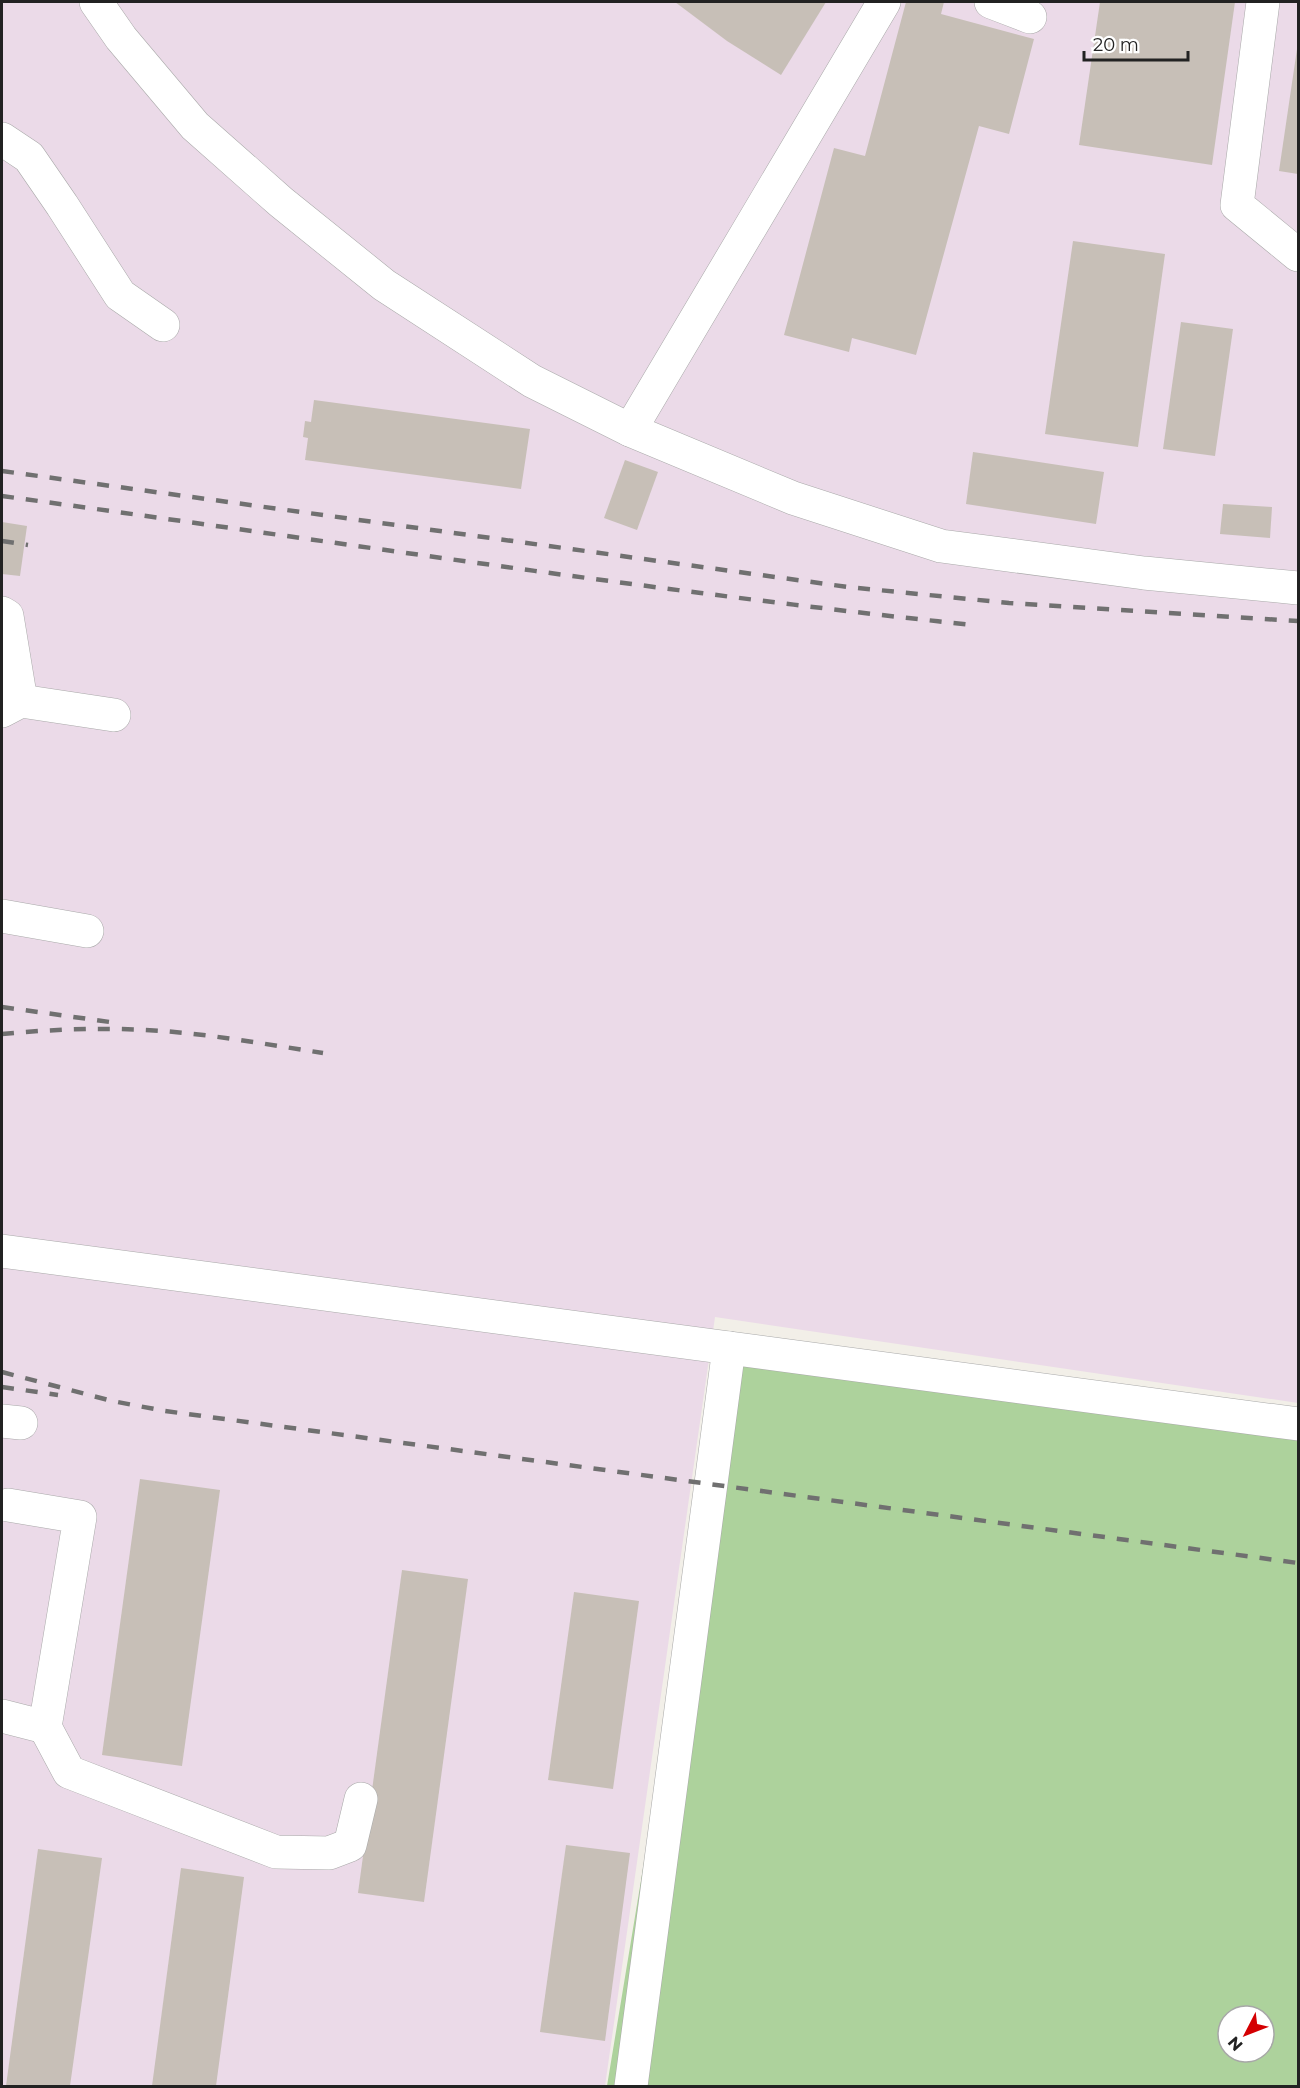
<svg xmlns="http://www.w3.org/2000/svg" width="1300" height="2088" viewBox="0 0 1300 2088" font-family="Montserrat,sans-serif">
  <rect width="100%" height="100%" fill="#f2efe8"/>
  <polygon fill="#ebdae8" points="2,2 1298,2 1298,1403 715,1317 605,2086 2,2086"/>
  <path fill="#add29c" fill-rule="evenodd" d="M729 1348 1298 1424V2086H607ZM1228 2016H1264V2052H1228Z"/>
  <g fill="#c7bfb7">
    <polygon points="675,2 826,2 781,75 727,41"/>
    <polygon points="906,2 944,2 941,14 1034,39 1009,134 979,126 916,355 852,338 849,352 784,335 834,148 865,156"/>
    <polygon points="1100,2 1235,2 1212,165 1079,145"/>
    <polygon points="1297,49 1298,49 1298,174 1279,171"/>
    <polygon points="1073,241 1165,254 1138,447 1045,434"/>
    <polygon points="1181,322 1233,329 1215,456 1163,449"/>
    <polygon points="314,400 530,429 521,489 305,460 308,438 303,437 305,421 311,422"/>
    <polygon points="973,452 1104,472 1096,524 966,504"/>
    <polygon points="625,460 658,472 637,530 604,518"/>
    <polygon points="1223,504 1272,507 1270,538 1220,534"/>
    <polygon points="2,522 27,526 20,576 2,574"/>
    <polygon points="140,1479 220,1490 182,1766 102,1755"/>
    <polygon points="402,1570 468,1579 424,1902 358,1893"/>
    <polygon points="574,1592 639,1601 613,1789 548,1780"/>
    <polygon points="566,1845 630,1853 605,2041 540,2032"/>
    <polygon points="38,1849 102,1858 70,2086 6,2086"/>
    <polygon points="181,1868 244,1877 216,2086 152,2086"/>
  </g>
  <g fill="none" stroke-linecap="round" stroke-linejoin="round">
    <defs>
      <g id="minor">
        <polyline points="96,2 121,38 195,126 281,202 384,285 532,381 630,430 793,498 941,546 1144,573 1298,588"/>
        <polyline points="991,2 1030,17"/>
        <polyline points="1263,2 1237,205 1298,255"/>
        <polyline points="2,139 29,157 62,205 120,295 163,325"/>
        <polyline points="630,430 884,2"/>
        <polyline points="2,613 7,616 21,701"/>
        <polyline points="2,711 21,701 114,715"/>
        <polyline points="2,916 87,931"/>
        <polyline points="2,1251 1298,1424"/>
        <polyline points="2,1421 21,1423"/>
        <polyline points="2,1716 45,1727 80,1517 8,1505"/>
        <polyline points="45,1727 69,1772 276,1852 329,1853 350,1845 361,1799"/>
        <polyline points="631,2086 729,1348"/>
      </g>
    </defs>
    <use href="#minor" stroke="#a9a9a9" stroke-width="34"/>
    <use href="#minor" stroke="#fff" stroke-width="33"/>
    <g stroke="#707070" stroke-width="4.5" stroke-dasharray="12 12" stroke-linecap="butt">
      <polyline points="2,471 848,587 1009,603 1298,621"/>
      <path d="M2 496C325 540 648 591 973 625"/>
      <polyline points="2,541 28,545"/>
      <polyline points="2,1007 110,1022"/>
      <path d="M2 1034C55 1029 109 1027 163 1031 216 1035 270 1045 323 1053"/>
      <polyline points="2,1372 112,1401 165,1411 1298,1563"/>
      <polyline points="2,1387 58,1395"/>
    </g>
  </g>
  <rect width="1300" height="2088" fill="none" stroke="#222222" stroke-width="6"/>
  <g transform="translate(1246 2034) rotate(228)"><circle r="28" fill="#ffffff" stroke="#a7a7a7" stroke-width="1.5"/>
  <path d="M0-4.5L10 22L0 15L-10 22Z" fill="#d40002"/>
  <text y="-9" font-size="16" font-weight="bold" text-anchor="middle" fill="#222222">N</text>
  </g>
  <path d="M1084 51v9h104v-9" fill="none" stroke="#222222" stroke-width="3"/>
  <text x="1093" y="51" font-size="18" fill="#222222" stroke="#ffffff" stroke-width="4.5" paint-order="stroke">20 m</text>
</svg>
